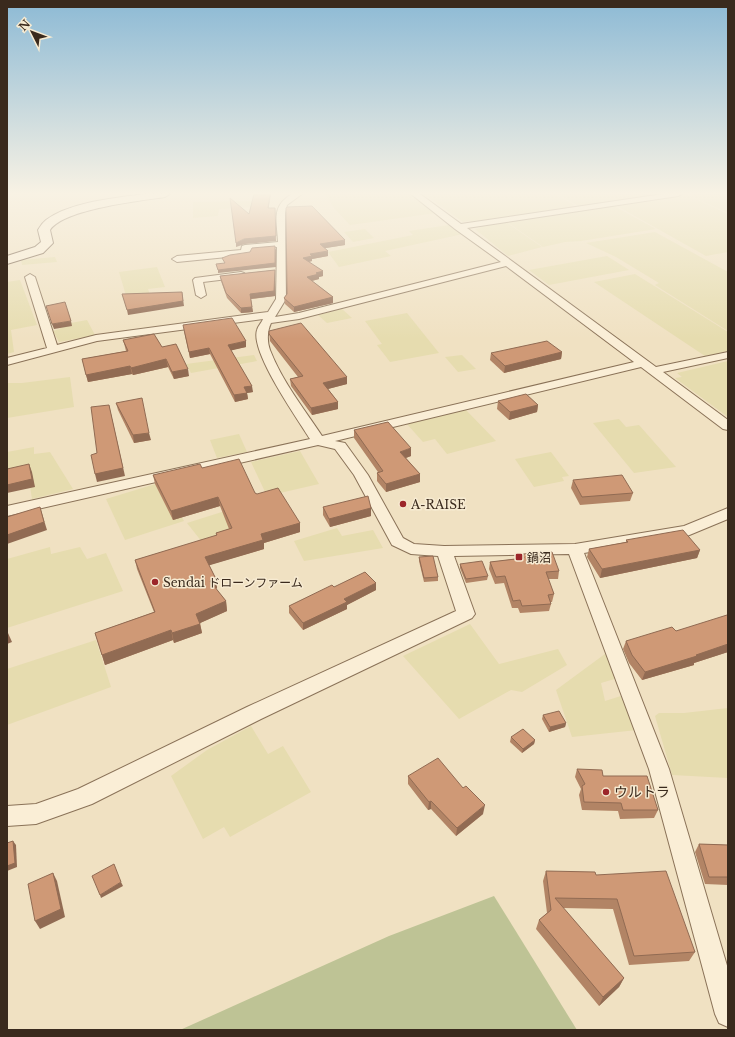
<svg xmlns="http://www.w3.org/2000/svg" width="735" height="1037" viewBox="0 0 735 1037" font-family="'Libre Baskerville','Noto Sans JP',serif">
  <rect width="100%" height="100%" fill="#f0e1c2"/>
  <g fill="#e6dcaf">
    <polygon points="325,194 409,194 436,213 350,225 334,208"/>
    <polygon points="424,194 555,194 574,205 571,206 573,207 472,222 470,221 463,222"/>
    <polygon points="557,194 665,194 584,206 577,205"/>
    <polygon points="692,194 728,194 728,213 691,196 694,195"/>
    <polygon points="687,195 728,214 728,252 706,256 617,206"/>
    <polygon points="252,201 253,207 219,209 218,216 193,218 193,202"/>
    <polygon points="614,206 656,229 581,241 565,242 543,247 507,222"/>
    <polygon points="506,222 542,247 508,256 475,229 480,228 479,226"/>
    <polygon points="449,225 463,234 385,251 391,256 339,267 328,252 413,235 409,231"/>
    <polygon points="365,229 374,238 353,242 344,232"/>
    <polygon points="655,232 728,272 728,331 655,285 659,283 616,257 586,243"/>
    <polygon points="607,256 629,270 549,285 529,270"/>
    <polygon points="55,257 57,262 22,265 21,260"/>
    <polygon points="157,267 165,287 148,289 150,295 127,299 119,272"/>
    <polygon points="635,274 728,332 728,351 705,356 594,282"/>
    <polygon points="20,280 37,325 11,330 14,352 7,354 7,282"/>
    <polygon points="342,309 352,318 327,323 318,315"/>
    <polygon points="407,313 439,353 390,362 377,345 382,344 365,321"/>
    <polygon points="87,320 95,335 59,342 53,331 60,329 60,325"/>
    <polygon points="254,355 257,361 191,373 186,364"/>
    <polygon points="462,355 476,369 458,372 445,357"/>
    <polygon points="728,361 728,417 675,378 682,377 677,373"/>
    <polygon points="70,377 74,407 7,418 7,383 22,383"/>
    <polygon points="466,410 496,441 447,454 435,439 423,442 407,424"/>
    <polygon points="619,419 626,427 639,425 676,467 634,473 593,423"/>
    <polygon points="239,434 247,452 217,458 210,440"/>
    <polygon points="34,447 34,454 50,452 73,489 32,499 28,474 7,478 7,452"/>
    <polygon points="300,451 319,484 267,496 251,462"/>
    <polygon points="551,452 569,476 562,477 564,481 534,487 515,459"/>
    <polygon points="162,482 184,521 125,540 106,499"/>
    <polygon points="225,511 237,530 206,547 187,523"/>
    <polygon points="337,528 342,536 373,530 383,548 304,561 294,541"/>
    <polygon points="50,547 51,554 80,547 87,559 106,553 123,591 7,628 7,559"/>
    <polygon points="470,624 499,664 558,649 567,665 522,692 511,690 459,719 403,656"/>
    <polygon points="96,640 111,687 7,725 7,669"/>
    <polygon points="609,651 618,678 601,683 605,701 624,695 637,730 572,737 556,690"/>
    <polygon points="728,708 728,778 672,775 655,716 659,713 684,713"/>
    <polygon points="251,726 268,754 283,746 311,792 230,837 224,827 203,839 171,776 207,750"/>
  </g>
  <polygon fill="#bec395" points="494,896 577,1030 180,1030 389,936"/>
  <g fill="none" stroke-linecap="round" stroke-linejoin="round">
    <defs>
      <g id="street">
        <path d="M292 194H302L287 205 285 213 286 299 275 317 299 313 501 262 455 229 411 194H420L461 224 663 194H682L678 196 467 228 656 367 728 352V358L663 372 728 420V430L723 429 641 367 335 441 345 443 368 475 403 538 414 544 444 546 575 544 684 526 728 508V519L687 536 584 553 669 769 728 969V1027L719 1023 715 1014 649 769 569 554 454 556 475 614 472 618 261 719 92 804 36 824 7 826V806L36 804 78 789 247 707 456 611 438 556 411 554 392 545 354 475 335 449 318 445 7 516V506L310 439C297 418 250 352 257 330 258 326 262 322 263 319L97 341 7 365V358L47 348 25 277 30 274 35 277 57 345 96 335 268 312 276 299 277 247 251 250 250 254 247 255 177 262 172 259 177 256 241 250 242 246 245 245 278 242C277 220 271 206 292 194ZM506 266 634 362 322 436C304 409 282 381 270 350 267 342 267 331 271 323L299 319Z"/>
        <polygon points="241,272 244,273 246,275 244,277 203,282 206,295 201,298 196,295 193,280 195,278"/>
      </g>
      <path id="secondary" d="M145 194H170L165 197C139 201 64 209 50 230L53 243 43 253 7 264V256L35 247 41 242 38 230C40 227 42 223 46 220 70 202 115 198 145 194Z"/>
    </defs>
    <use href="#street" stroke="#8a7258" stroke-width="2"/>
    <use href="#secondary" stroke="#6c533c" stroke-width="2"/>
    <use href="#street" fill="#faeed6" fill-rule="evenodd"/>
    <use href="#secondary" fill="#faeed6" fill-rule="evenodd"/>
  </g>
  <g fill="#b28465">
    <polygon points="286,208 345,245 325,248 328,256 312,259 312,261 309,262 323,276 319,277 319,279 312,281 333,297 333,303 294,312 285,304 284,298 287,294"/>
    <polygon points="275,270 275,296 251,299 253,312 241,313 227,298 221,281 220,276"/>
    <polygon points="184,331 246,347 231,350 253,392 247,393 248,399 235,402 210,354 190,358"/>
    <polygon points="269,331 347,377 347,384 328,389 338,402 338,409 312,415 291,386 290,379 298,377 270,341"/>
    <polygon points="123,340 162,347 189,376 174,379 168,367 133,375 132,374 88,382 82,359 126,351 125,347"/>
    <polygon points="562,352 561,359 504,373 490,360 491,353"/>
    <polygon points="498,401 538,405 537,412 509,420 497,409"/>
    <polygon points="116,403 151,440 134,443 118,410"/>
    <polygon points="354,430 411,456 406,458 420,474 420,482 386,492 377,481 377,473 378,472 354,438"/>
    <polygon points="202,468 255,493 300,523 300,532 264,543 264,549 209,565 216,579 217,588 216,589 226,601 227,611 200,623 202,633 174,643 173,640 105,665 95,633 154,612 137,569 135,560 216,536 216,533 229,529 220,506 173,520 155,484 153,475"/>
    <polygon points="573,480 633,493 630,501 580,505 571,488"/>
    <polygon points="323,507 371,508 371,516 330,527 323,515"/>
    <polygon points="626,540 700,550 697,558 600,578 587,557 589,549 626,542"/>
    <polygon points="523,554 559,571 558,579 548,579 554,594 552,602 550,602 551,604 549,611 520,613 518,608 512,608 504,583 495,584 489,569 490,562 522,558"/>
    <polygon points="419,557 438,577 438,581 424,582 419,561"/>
    <polygon points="460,564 488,576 487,580 466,583 460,568"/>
    <polygon points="376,583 376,590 347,605 347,609 303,630 289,613 289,606 334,587"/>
    <polygon points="728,616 728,652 694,663 694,665 642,680 629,663 623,649 626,641 676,631"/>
    <polygon points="543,715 566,723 565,727 549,732 542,719"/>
    <polygon points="511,737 535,740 534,744 522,753 510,742"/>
    <polygon points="577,769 603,776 658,810 654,818 620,819 618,811 582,810 579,795 581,789 575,777"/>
    <polygon points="408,776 483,814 456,836 431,809 428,810 408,784"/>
    <polygon points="699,844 728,845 728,885 705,884 695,852"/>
    <polygon points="546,871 596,875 695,952 689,961 629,965 613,909 563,908 624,978 619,987 599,1006 536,929 539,920 547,913 543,881"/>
  </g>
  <g fill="#916b53">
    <polygon points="270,194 271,194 268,212 268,208"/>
    <polygon points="275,208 276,241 245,244 236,247 236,243 244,239"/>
    <polygon points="345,240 345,245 320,249 320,244"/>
    <polygon points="276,249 276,267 218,273 218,270"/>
    <polygon points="328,251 328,256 312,259 312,261 304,263 303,258 310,254"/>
    <polygon points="275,270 275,296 250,299 250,294"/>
    <polygon points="323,271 323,276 319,277 319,279 307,282 307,277 316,273"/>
    <polygon points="182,292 184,306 128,315 127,310"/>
    <polygon points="333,297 333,303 294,312 294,307"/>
    <polygon points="252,307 253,312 241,313 241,308"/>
    <polygon points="71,321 72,326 54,329 52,324"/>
    <polygon points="246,341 246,347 229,351 228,345"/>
    <polygon points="209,348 210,354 190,358 189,352"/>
    <polygon points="562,352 561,359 504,373 505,366"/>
    <polygon points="166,359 168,367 133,375 131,368"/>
    <polygon points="130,366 132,374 88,382 86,375"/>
    <polygon points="188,369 189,376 174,379 172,372"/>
    <polygon points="347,377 347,384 324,390 323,383"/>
    <polygon points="252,386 253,392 247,393 248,399 235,402 234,395 244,387"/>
    <polygon points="338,402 338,409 312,415 311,408"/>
    <polygon points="109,405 125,476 97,482 95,474"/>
    <polygon points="538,405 537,412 509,420 510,412"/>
    <polygon points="149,433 151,440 134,443 133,435"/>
    <polygon points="411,448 411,456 400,460 400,452"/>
    <polygon points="29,464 32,472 35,487 7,493 7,485"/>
    <polygon points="420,474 420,482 386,492 386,484"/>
    <polygon points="218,497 220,506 173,520 171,511"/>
    <polygon points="40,507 47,530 7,544 7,535"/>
    <polygon points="371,508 371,516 330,527 329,519"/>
    <polygon points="300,523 300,532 264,543 264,549 207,566 205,557 261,534"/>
    <polygon points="700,550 697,558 600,578 602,569"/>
    <polygon points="216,579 217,588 212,590 210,581"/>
    <polygon points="376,583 376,590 347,605 347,609 303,630 303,623 344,599"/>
    <polygon points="226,601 227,611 198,624 196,614"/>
    <polygon points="200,624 202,633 174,643 172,633"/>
    <polygon points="171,630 173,640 105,665 102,655"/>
    <polygon points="8,633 12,642 7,644 7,634"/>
    <polygon points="728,644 728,652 694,663 694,665 642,680 645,672"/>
    <polygon points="566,723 565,727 549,732 550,727"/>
    <polygon points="535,740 534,744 522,753 523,749"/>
    <polygon points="431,801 431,809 428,810 429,802"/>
    <polygon points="485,805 483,814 456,836 457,828"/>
    <polygon points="13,841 16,845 17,867 7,871 7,866"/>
    <polygon points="53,873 57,881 65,917 40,929 35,921"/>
    <polygon points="121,882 123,886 101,898 100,895"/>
    <polygon points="624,978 619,987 599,1006 603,997"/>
  </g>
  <g fill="#cf9976" stroke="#916b53">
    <polygon points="254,194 270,194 268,208 275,208 276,236 244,239 236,243 230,198 249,214"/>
    <polygon points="312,206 345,240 320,244 328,251 310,254 312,256 303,258 323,271 316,273 319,274 307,277 333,297 294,307 284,298 287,294 286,208 287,207"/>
    <polygon points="275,246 275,263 218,270 216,264 225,263 222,258 230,255 250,252 252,248"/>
    <polygon points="275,270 274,291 250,294 252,307 241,308 226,293 220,276"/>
    <polygon points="182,292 183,301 127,310 122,294"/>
    <polygon points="65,302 71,321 52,324 46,306"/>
    <polygon points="232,318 246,341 228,345 252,386 244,387 247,393 234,395 209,348 189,352 183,325"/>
    <polygon points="301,323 347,377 323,383 338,402 311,408 290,379 303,376 269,334 269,331"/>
    <polygon points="154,334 162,347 176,344 188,369 172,372 166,359 131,368 130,366 86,375 82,359 128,351 123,340"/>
    <polygon points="547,341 562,352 505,366 491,353"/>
    <polygon points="526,394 538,405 510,412 498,401"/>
    <polygon points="142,398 149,433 133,435 116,403"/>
    <polygon points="109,405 123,468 95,474 91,455 97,453 91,407"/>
    <polygon points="388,422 411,448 400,452 420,474 386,484 377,473 383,471 354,430"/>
    <polygon points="239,459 255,493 257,494 278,488 300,523 261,534 263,540 205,557 216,579 210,581 226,601 196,614 200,624 172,633 171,630 102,655 95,633 155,612 135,560 217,535 216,533 232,528 218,497 171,511 153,475 200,464 202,468"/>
    <polygon points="29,464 32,479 7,485 7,469"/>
    <polygon points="622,475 633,493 582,497 573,480"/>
    <polygon points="368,496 371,508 329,519 323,507"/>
    <polygon points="40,507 44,522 7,535 7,517"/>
    <polygon points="683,530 700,550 602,569 589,549 628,542 626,540"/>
    <polygon points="552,552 559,571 546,572 554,594 548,595 551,604 522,606 520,600 513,601 505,576 496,577 490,562 524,558 523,554"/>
    <polygon points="433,556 438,577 424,578 419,557"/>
    <polygon points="482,561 488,576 466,579 460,564"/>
    <polygon points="365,572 376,583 344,599 347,602 303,623 289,606 332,585 334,587"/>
    <polygon points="727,615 728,616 728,644 696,655 697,656 645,672 632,655 626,641 672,627 676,631"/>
    <polygon points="559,711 566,723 550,727 543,715"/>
    <polygon points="523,729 535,740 523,749 511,737"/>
    <polygon points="438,758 463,788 466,786 485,805 457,828 431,801 429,802 408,776"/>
    <polygon points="577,769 602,770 603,776 647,776 658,810 623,810 621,803 584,802 582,786 585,784"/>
    <polygon points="13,841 15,863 7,866 7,843"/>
    <polygon points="699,844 728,845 728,877 709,877"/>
    <polygon points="114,864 121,882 100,895 92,876"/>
    <polygon points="546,871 595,872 596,875 666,871 695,952 634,956 617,899 555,898 624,978 603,997 539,920 551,910"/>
    <polygon points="53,873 61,909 35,921 28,884"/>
  </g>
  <linearGradient id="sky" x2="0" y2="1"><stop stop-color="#8dbad5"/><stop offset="0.57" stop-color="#f8f2e4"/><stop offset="1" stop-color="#f8f2e4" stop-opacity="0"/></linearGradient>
  <rect width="735" height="339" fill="url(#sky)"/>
  <g fill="#9c262a" stroke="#f7ebd2" stroke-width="1.5">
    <circle cx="403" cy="504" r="4"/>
    <rect x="515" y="553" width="8" height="8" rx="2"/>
    <circle cx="155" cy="582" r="4"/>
    <circle cx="606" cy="792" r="4"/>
  </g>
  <g text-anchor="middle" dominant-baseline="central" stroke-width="3" stroke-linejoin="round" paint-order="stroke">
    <g font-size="12" fill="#3a2a1d" stroke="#f7ebd2" text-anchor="start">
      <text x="411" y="504">A-RAISE</text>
      <text x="527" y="557">鍋沼</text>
      <text x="163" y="582">Sendai ドローンファーム</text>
    </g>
    <g font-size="14" fill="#3a2a1d" stroke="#f7ebd2" text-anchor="start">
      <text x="614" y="792">ウルトラ</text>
    </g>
  </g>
  <rect width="735" height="1037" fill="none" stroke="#3a2a1d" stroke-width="16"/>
  <g transform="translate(32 32) rotate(312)" stroke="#f7ebd2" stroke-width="3" paint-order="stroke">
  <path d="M0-3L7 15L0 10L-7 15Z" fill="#3a2a1d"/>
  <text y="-6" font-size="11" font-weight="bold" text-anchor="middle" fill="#3a2a1d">N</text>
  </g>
</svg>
